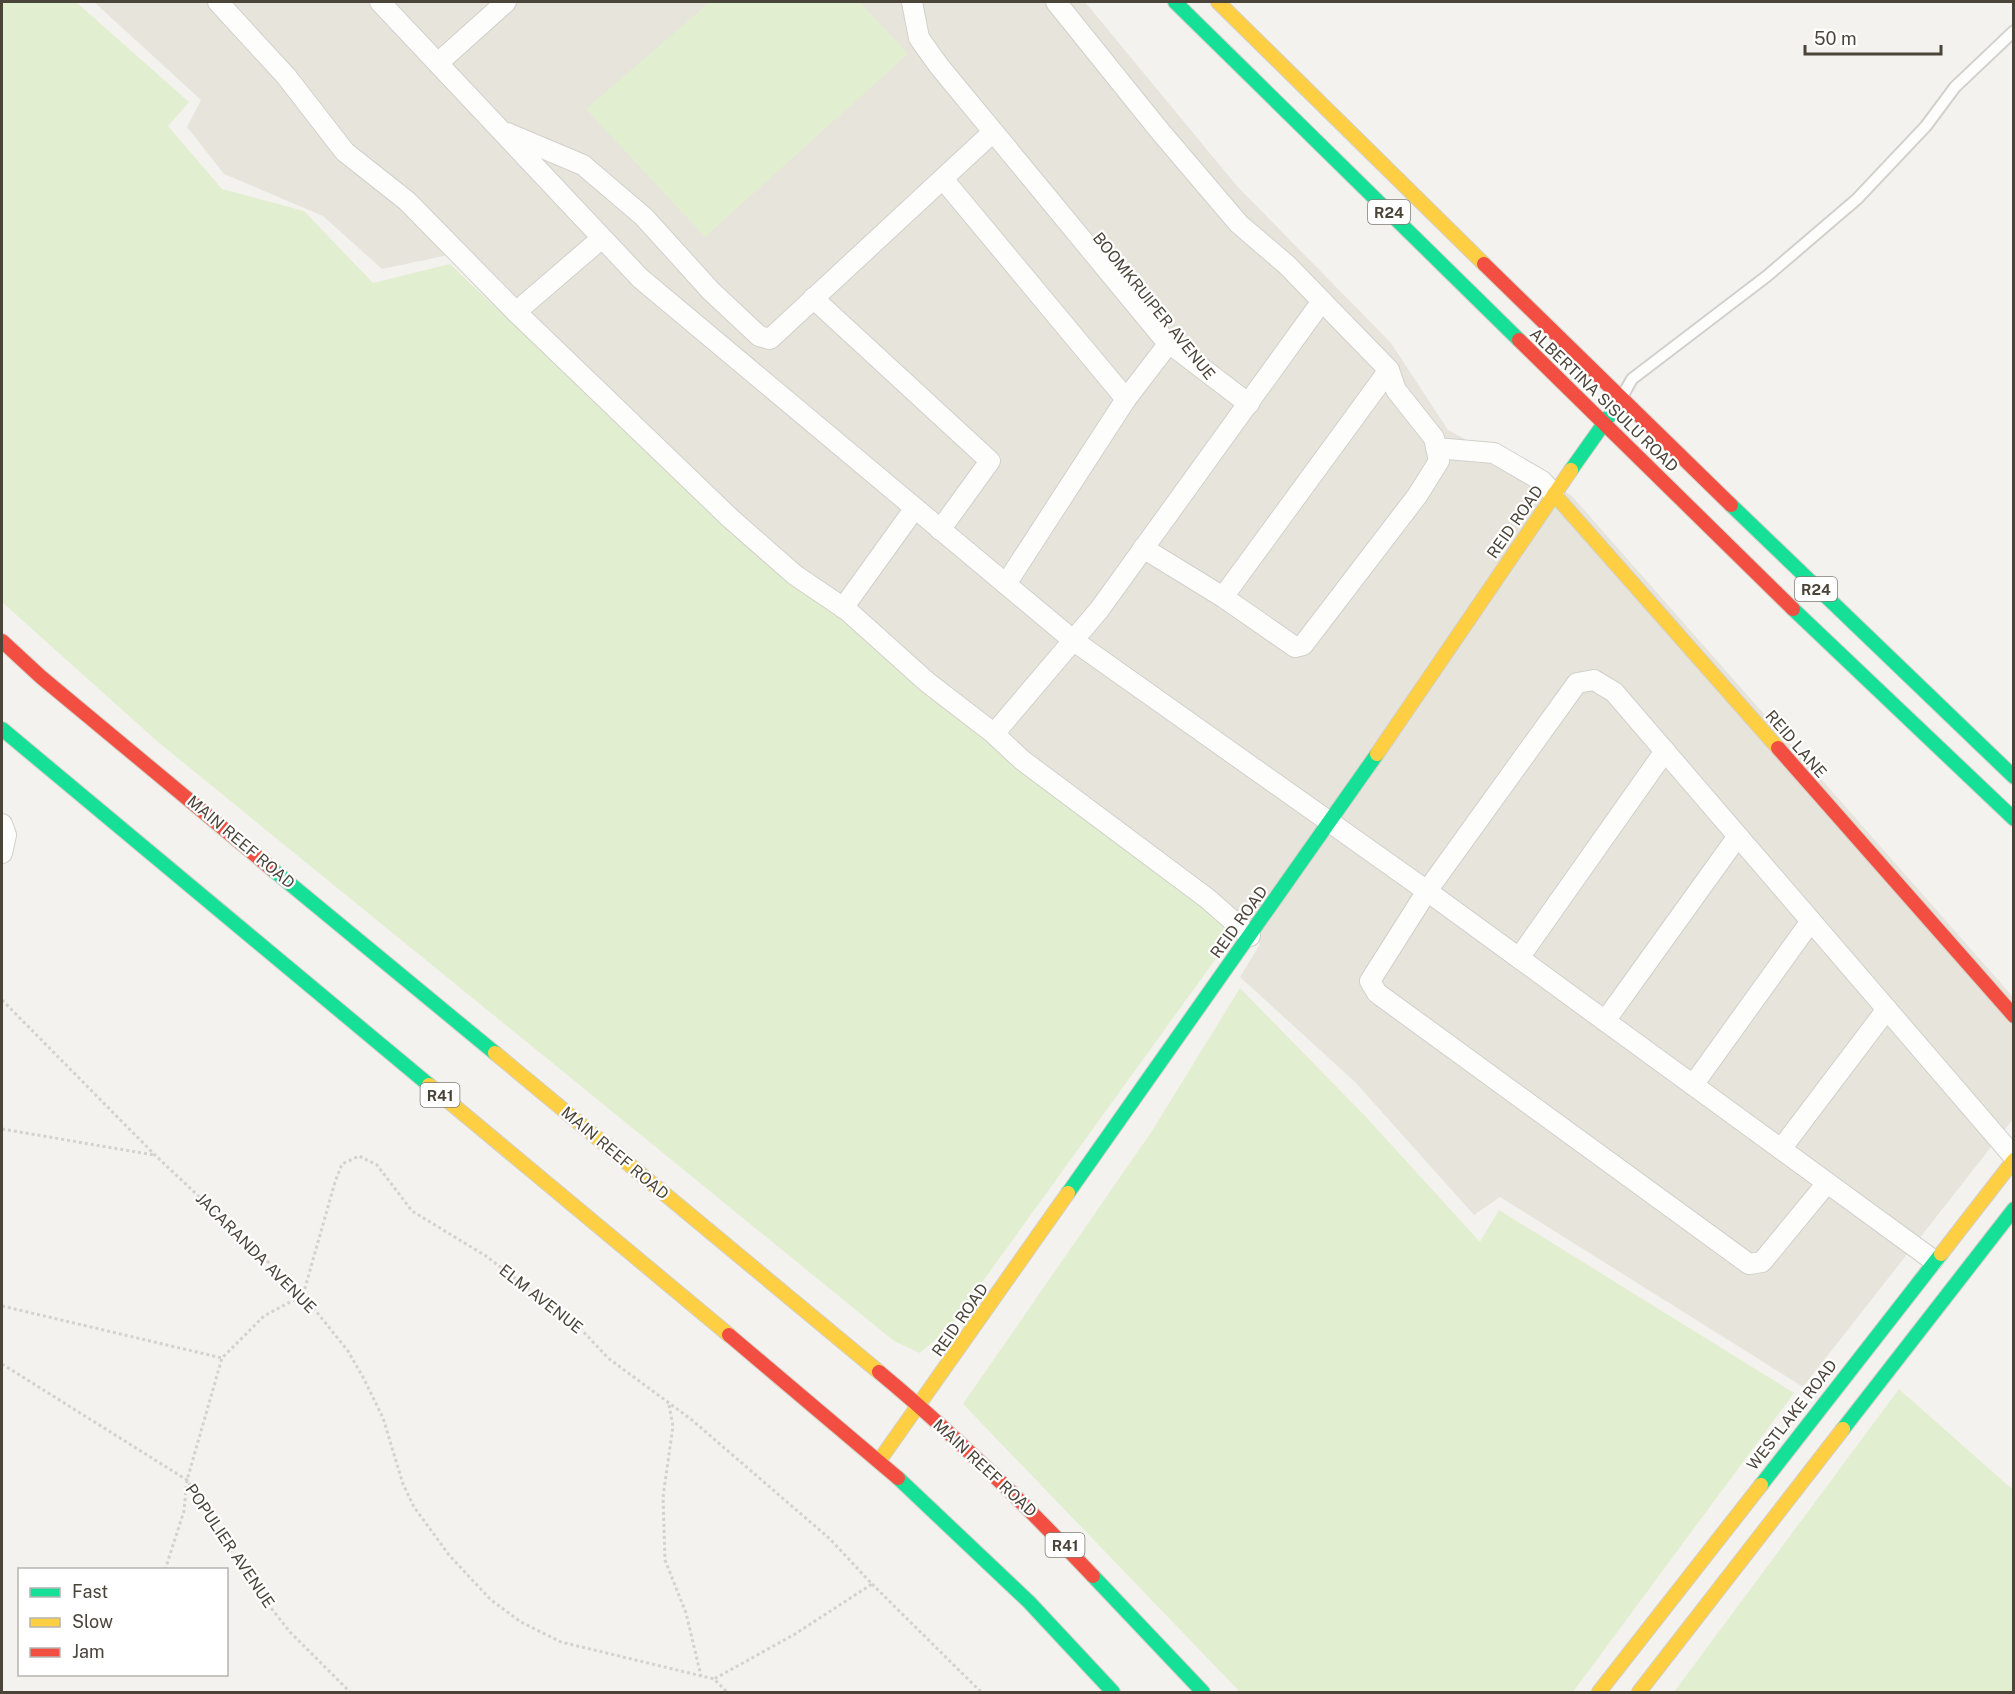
<svg xmlns="http://www.w3.org/2000/svg" width="2015" height="1694" viewBox="0 0 2015 1694" font-family="'Public Sans',sans-serif">
  <rect width="100%" height="100%" fill="#f4f2ee"/>
  <polygon fill="#e7e4dc" points="94,2 1085,2 1237,186 1391,343 1448,430 1571,495 2013,997 2013,1119 1803,1387 1500,1197 1474,1215 1355,1082 1240,977 1260,944 859,629 458,253 382,269 323,216 224,174 187,127 201,100"/>
  <g fill="#e1eecf">
    <polygon points="2,2 76,2 189,102 168,126 222,189 304,211 373,283 450,264 692,494 942,705 1071,807 1238,928 949,1328 920,1353 894,1341 158,742 2,602"/>
    <polygon points="710,2 860,2 908,54 705,237 586,109"/>
    <polygon points="1240,988 1366,1117 1480,1242 1499,1210 1794,1393 1573,1692 1240,1692 963,1404 1152,1131"/>
    <polygon points="1899,1389 2013,1490 2013,1692 1674,1692"/>
  </g>
  <g fill="none" stroke-linecap="round" stroke-linejoin="round">
    <defs>
      <polyline id="lane" points="1623,395 1632,379 1767,276 1857,199 1926,126 1955,87 2014,31"/>
      <g id="street">
        <polyline points="218,2 286,76 345,152 407,201 516,312 730,518 795,575 848,611 927,682 992,732 1022,760 1208,899 1250,936"/>
        <polyline points="380,2 640,278 1074,641 1427,891 1577,683 1594,680 1614,692 2014,1157"/>
        <polyline points="912,2 919,38 939,66 1165,340 1249,404"/>
        <polyline points="1056,2 1159,130 1239,224 1287,265 1389,370 1396,390 1434,438 1439,461 1417,496 1303,645 1295,647 1223,597 1143,548"/>
        <polyline points="438,63 506,2"/>
        <polyline points="507,133 583,165 644,217 711,291 759,336 770,339 993,132"/>
        <polyline points="943,179 1126,399"/>
        <polyline points="813,298 990,461 940,530"/>
        <polyline points="516,312 602,238"/>
        <polyline points="1436,448 1494,453 1542,481 1554,494"/>
        <polyline points="1006,584 1126,399 1169,343"/>
        <polyline points="1223,597 1389,370"/>
        <polyline points="843,608 915,508"/>
        <polyline points="998,729 1099,610 1322,301"/>
        <polyline points="2,824 6,835 2,853"/>
        <polyline points="1519,958 1665,751"/>
        <polyline points="1605,1021 1738,836"/>
        <polyline points="1693,1085 1811,921"/>
        <polyline points="1781,1149 1887,1009"/>
        <polyline points="1827,1183 1762,1262 1749,1264 1377,993 1370,981 1427,891 1933,1260"/>
      </g>
      <g id="fast">
        <polyline points="1175,2 1519,340"/>
        <polyline points="1571,470 1617,405"/>
        <polyline points="1731,505 2014,777"/>
        <polyline points="1793,609 2014,819"/>
        <polyline points="2,729 429,1085"/>
        <polyline points="272,869 495,1053"/>
        <polyline points="1068,1193 1377,754"/>
        <polyline points="1843,1429 2014,1209"/>
        <polyline points="898,1478 1029,1602 1113,1692"/>
        <polyline points="1761,1485 1941,1254"/>
        <polyline points="1093,1576 1203,1692"/>
      </g>
      <g id="slow">
        <polyline points="1218,2 1484,264"/>
        <polyline points="1554,494 1778,748"/>
        <polyline points="1377,754 1571,470"/>
        <polyline points="495,1053 879,1372"/>
        <polyline points="429,1085 729,1335"/>
        <polyline points="1941,1254 2014,1160"/>
        <polyline points="879,1461 1068,1193"/>
        <polyline points="1599,1692 1761,1485"/>
        <polyline points="1639,1692 1843,1429"/>
      </g>
      <g id="jam">
        <polyline points="1484,264 1731,505"/>
        <polyline points="1519,340 1793,609"/>
        <polyline points="2,641 41,677 272,869"/>
        <polyline points="1778,748 2014,1016"/>
        <polyline points="729,1335 898,1478"/>
        <path d="M879 1372C955 1435 1025 1504 1093 1576"/>
      </g>
    </defs>
    <use href="#lane" stroke="#d2d0cb" stroke-width="14"/>
    <use href="#street" stroke="#d2d0cb" stroke-width="22"/>
    <use href="#fast" stroke="#d3cfc5" stroke-width="16"/>
    <use href="#slow" stroke="#d3cfc5" stroke-width="16"/>
    <use href="#jam" stroke="#d3cfc5" stroke-width="16"/>
    <g stroke="#d3d2cc" stroke-width="3" stroke-dasharray="3 3" stroke-linecap="butt">
      <polyline points="2,1000 155,1155 303,1295 348,1351 364,1379 383,1418 403,1484 414,1507 449,1555 491,1600 521,1622 561,1642 714,1679 727,1692"/>
      <polyline points="2,1129 154,1155"/>
      <polyline points="2,1306 222,1358"/>
      <polyline points="2,1364 187,1480 252,1584 290,1632 350,1692"/>
      <polyline points="669,1405 673,1426 663,1497 665,1560 686,1613 701,1676"/>
      <polyline points="165,1570 184,1511 187,1480 222,1358 264,1316 303,1295 335,1182 342,1164 359,1156 377,1165 412,1211 486,1256 579,1327 608,1358 692,1420 830,1539 872,1584 795,1634 714,1679"/>
      <polyline points="872,1584 981,1692"/>
    </g>
    <use href="#lane" stroke="#fdfdfc" stroke-width="10"/>
    <use href="#street" stroke="#fdfdfc" stroke-width="20"/>
    <use href="#fast" stroke="#16e098" stroke-width="14"/>
    <use href="#slow" stroke="#ffcf43" stroke-width="14"/>
    <use href="#jam" stroke="#f24e42" stroke-width="14"/>
  </g>
  <g text-anchor="middle" dominant-baseline="central" stroke-width="4.5" stroke-linejoin="round" paint-order="stroke">
    <g fill="#fff" stroke="#817c74" stroke-width="1.5">
      <rect x="1368" y="200" width="42" height="24" rx="4.5"/>
      <rect x="1795" y="577" width="42" height="24" rx="4.5"/>
      <rect x="420.5" y="1083" width="39" height="24" rx="4.5"/>
      <rect x="1045.5" y="1533" width="39" height="24" rx="4.5"/>
    </g>
    <g font-size="15" font-weight="bold" fill="#4b4439">
      <text x="1389" y="212">R24</text>
      <text x="1816" y="589">R24</text>
      <text x="440" y="1095">R41</text>
      <text x="1065" y="1545">R41</text>
    </g>
    <g font-size="16" fill="#4b4439" stroke="#fff">
      <text transform="translate(1154 306) rotate(51)">BOOMKRUIPER AVENUE</text>
      <text transform="translate(1604 400) rotate(44)">ALBERTINA SISULU ROAD</text>
      <text transform="translate(1515 522) rotate(-55)">REID ROAD</text>
      <text transform="translate(1796 744) rotate(49)">REID LANE</text>
      <text transform="translate(241 842) rotate(40)">MAIN REEF ROAD</text>
      <text transform="translate(1239 922) rotate(-54)">REID ROAD</text>
      <text transform="translate(615 1153) rotate(40)">MAIN REEF ROAD</text>
      <text transform="translate(256 1253) rotate(45)">JACARANDA AVENUE</text>
      <text transform="translate(541 1299) rotate(38)">ELM AVENUE</text>
      <text transform="translate(960 1320) rotate(-55)">REID ROAD</text>
      <text transform="translate(1792 1415) rotate(-52)">WESTLAKE ROAD</text>
      <text transform="translate(985 1468) rotate(43)">MAIN REEF ROAD</text>
      <text transform="translate(230 1546) rotate(56)">POPULIER AVENUE</text>
    </g>
  </g>
  <rect width="2015" height="1694" fill="none" stroke="#4b4439" stroke-width="6"/>
  <rect x="18" y="1568" width="210" height="108" fill="#ffffff" stroke="#b7b4b0" stroke-width="1.5"/>
  <rect x="30" y="1588" width="30" height="9" fill="#16e098" stroke="#b7b4b0" stroke-width="1.5"/>
  <text x="72" y="1598" font-size="18" fill="#4b4439">Fast</text>
  <rect x="30" y="1618" width="30" height="9" fill="#ffcf43" stroke="#b7b4b0" stroke-width="1.5"/>
  <text x="72" y="1628" font-size="18" fill="#4b4439">Slow</text>
  <rect x="30" y="1648" width="30" height="9" fill="#f24e42" stroke="#b7b4b0" stroke-width="1.5"/>
  <text x="72" y="1658" font-size="18" fill="#4b4439">Jam</text>
  <path d="M1805 45v9h136v-9" fill="none" stroke="#4b4439" stroke-width="3"/>
  <text x="1814" y="45" font-size="18" fill="#4b4439" stroke="#ffffff" stroke-width="4.5" paint-order="stroke">50 m</text>
</svg>
